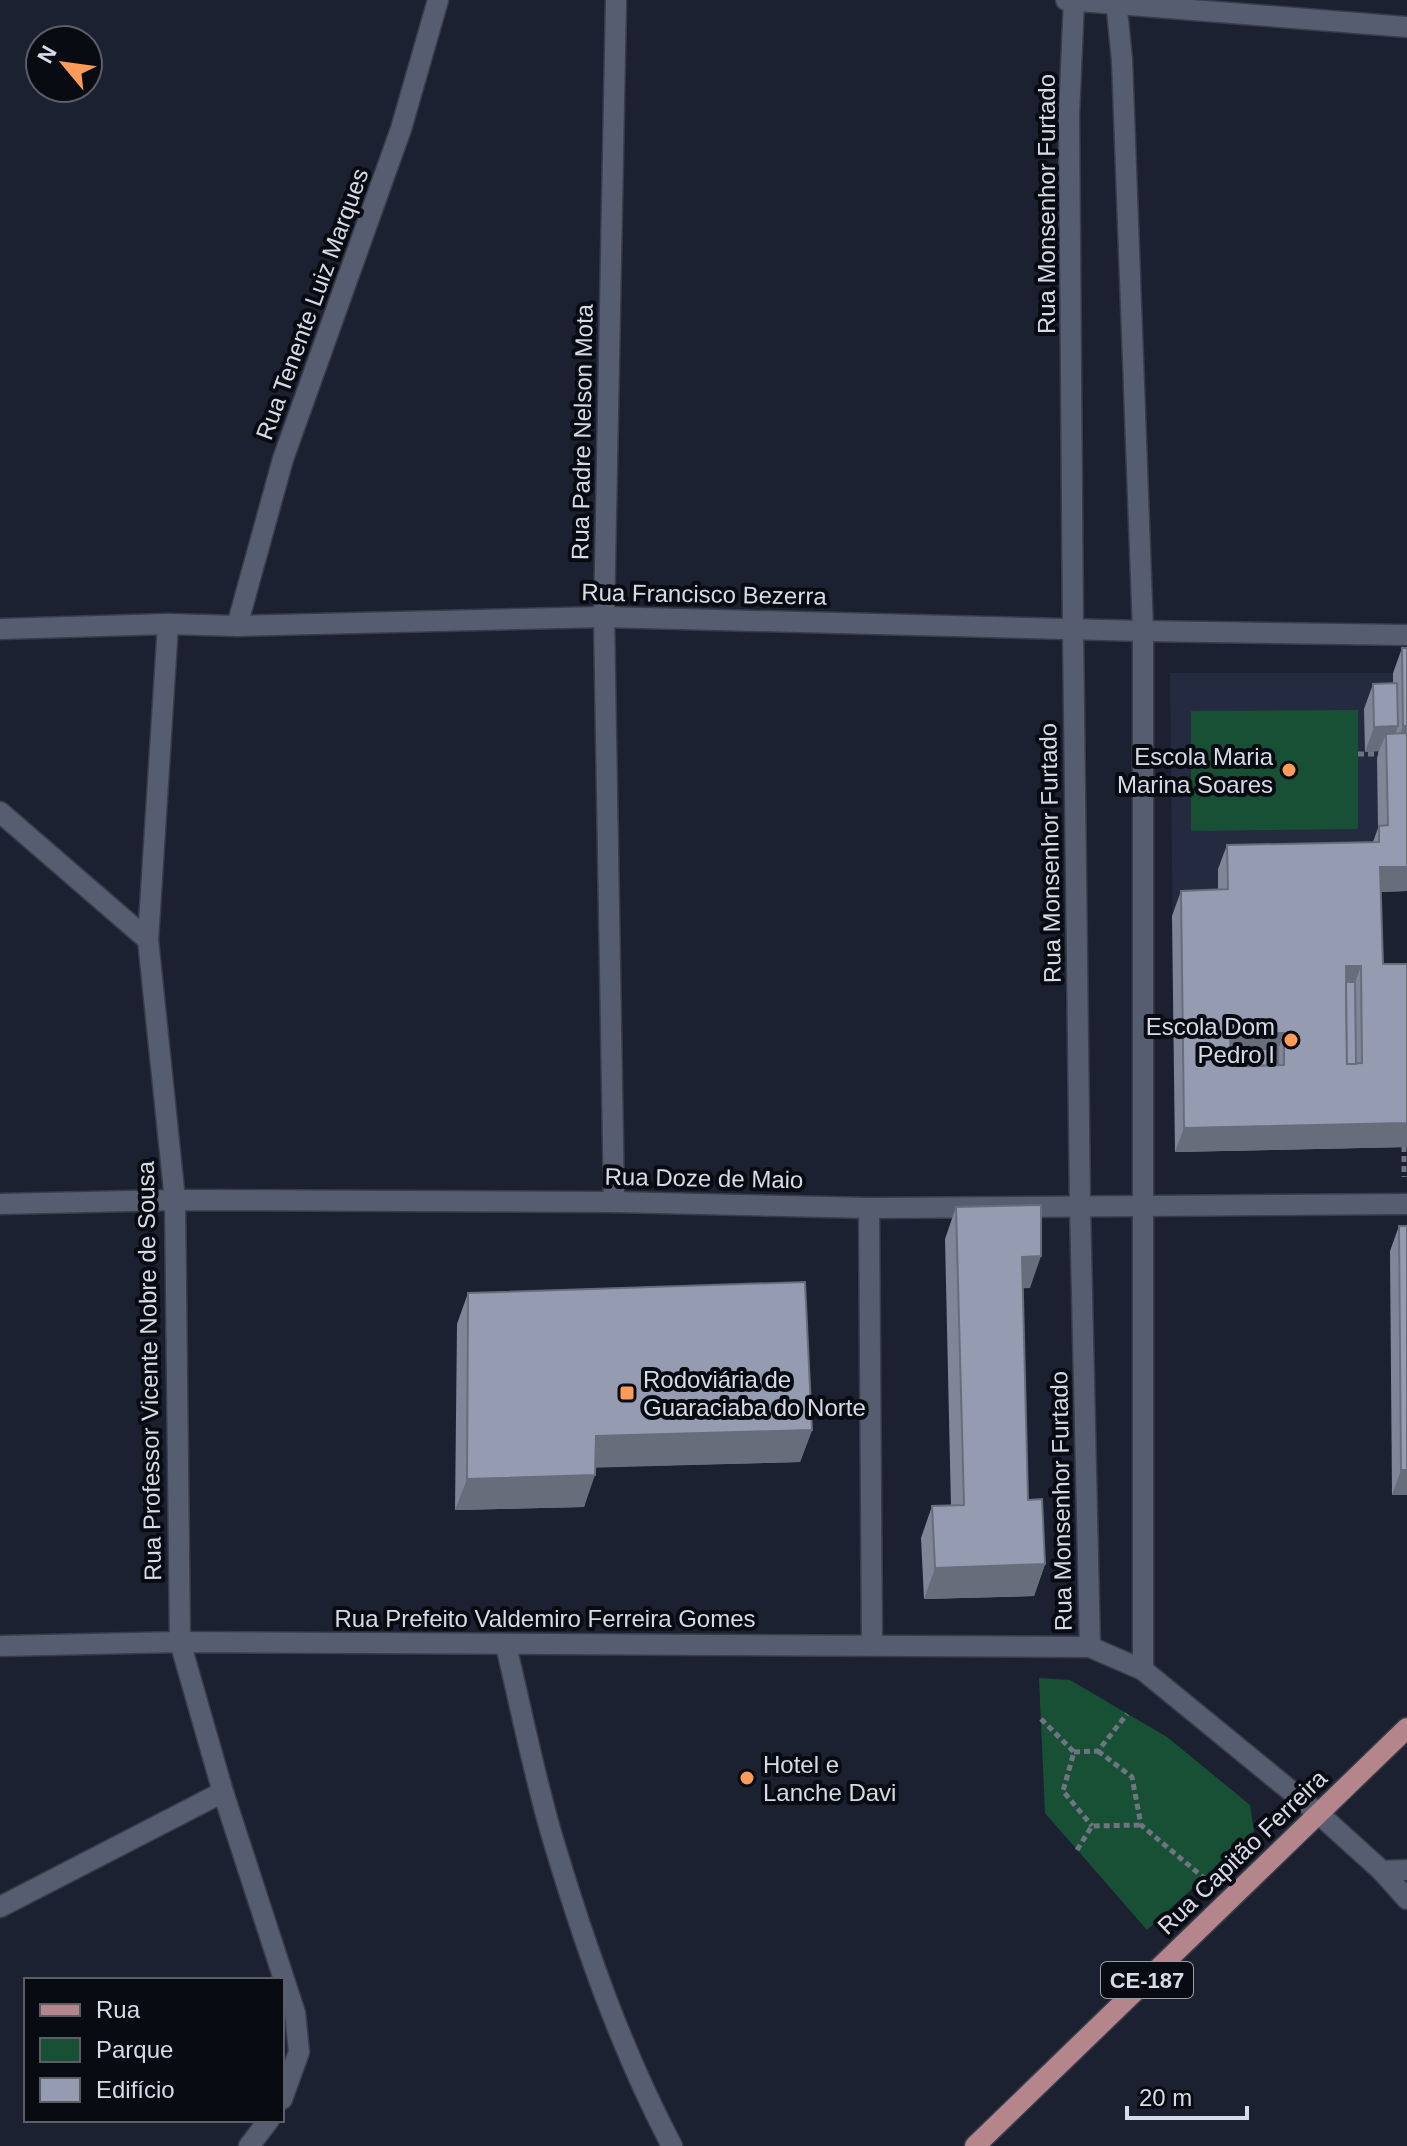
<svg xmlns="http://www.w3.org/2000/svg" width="1407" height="2146" viewBox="0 0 1407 2146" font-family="Helvetica,sans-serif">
  <rect width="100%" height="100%" fill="#1c2131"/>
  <polygon fill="#242a3f" points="1170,673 1407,673 1407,891 1371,892 1407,1146 1175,1152"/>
  <g fill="#185035">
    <polygon points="1358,710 1358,829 1191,831 1191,711"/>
    <polygon points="1039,1678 1070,1680 1167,1737 1250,1805 1254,1832 1147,1930 1045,1813"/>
  </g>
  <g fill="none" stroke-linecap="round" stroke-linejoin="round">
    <defs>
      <g id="street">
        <polyline points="237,626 283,459 401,129 438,0"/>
        <polyline points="614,1202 604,617 616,0"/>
        <polyline points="0,1204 175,1200 614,1202 869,1208 1407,1204"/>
        <polyline points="869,1208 872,1645"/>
        <polyline points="0,1646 180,1642 1090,1647"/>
        <path d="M506 1646C522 1712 535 1781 555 1846 586 1949 622 2051 672 2146"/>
        <polyline points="223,1792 295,2013 299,2052 282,2099"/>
        <polyline points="1319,1814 1382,1871 1407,1899"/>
        <polyline points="249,2146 269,2120"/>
      </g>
      <g id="secondary">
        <polyline points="1066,0 1407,27"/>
        <polyline points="1074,0 1069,115 1073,629 1080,1205 1090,1647 1143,1670 1319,1814"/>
        <polyline points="1116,0 1122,60 1143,631 1143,1670"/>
        <polyline points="0,629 168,624 237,626 604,617 1143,631 1407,635"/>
        <polyline points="0,812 148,940"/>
        <polyline points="1382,1871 1407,1870"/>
        <polyline points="0,1907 223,1792 180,1642 175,1200 148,940 168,624"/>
      </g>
      <polyline id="primary" points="975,2146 1407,1728"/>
    </defs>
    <use href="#street" stroke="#393c4a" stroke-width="23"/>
    <use href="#secondary" stroke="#393c4a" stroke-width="23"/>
    <use href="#primary" stroke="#393c4a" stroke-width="23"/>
    <g stroke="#707482" stroke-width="5" stroke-dasharray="6 4" stroke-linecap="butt">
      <polyline points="1358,754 1385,754"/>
      <polyline points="1404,1146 1404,1177"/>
      <polyline points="1041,1719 1074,1752 1063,1791 1092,1826"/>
      <polyline points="1098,1751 1132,1777 1141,1825 1204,1878"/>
      <polyline points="1074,1752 1098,1751 1127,1714"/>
      <polyline points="1077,1850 1092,1826 1141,1825"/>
    </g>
    <use href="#street" stroke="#575d70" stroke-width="20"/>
    <use href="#secondary" stroke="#575d70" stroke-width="20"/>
    <use href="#primary" stroke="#b5858c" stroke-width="20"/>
  </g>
  <g fill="#808698">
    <polygon points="1402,648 1407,891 1380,892 1383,964 1407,1147 1175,1152 1172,916 1181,891 1218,890 1218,869 1227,845 1373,842 1378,828 1377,758 1379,751 1365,752 1364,709 1373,684 1393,683 1393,673"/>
    <polygon points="956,1207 1030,1288 1022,1288 1028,1500 1045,1564 1034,1596 924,1599 921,1538 932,1506 951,1506 945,1239"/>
    <polygon points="1399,1226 1407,1226 1407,1495 1392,1495 1390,1251"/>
    <polygon points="468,1293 812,1430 800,1462 595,1467 584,1507 455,1510 457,1324"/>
  </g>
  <g fill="#686d7c">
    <polygon points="1398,726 1389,751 1386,734 1379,751 1365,752 1374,727"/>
    <polygon points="1403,726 1407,726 1407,751 1394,751"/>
    <polygon points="1380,867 1407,867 1407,891 1371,892"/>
    <polygon points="1346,966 1361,966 1352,991 1340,990"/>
    <polygon points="1230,1033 1284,1033 1275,1058 1225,1058"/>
    <polygon points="1407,1123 1407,1147 1175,1152 1184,1128"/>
    <polygon points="1041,1256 1030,1288 1010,1289 1022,1257"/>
    <polygon points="812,1430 800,1462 584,1468 596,1436"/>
    <polygon points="1401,1470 1407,1470 1407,1495 1392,1495"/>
    <polygon points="595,1475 584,1507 455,1510 467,1479"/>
    <polygon points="1045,1564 1034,1596 924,1599 935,1568"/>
  </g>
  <g fill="#959cb1" stroke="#686d7c" stroke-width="2" fill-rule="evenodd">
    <polygon points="1402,648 1407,648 1407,726 1403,726"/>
    <polygon points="1397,683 1398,726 1374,727 1373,684"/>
    <path d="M1407 733V867H1380L1383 964H1407V1123L1184 1128 1181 891 1228 889 1227 845 1379 842V826L1388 825 1386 734ZM1346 966H1361L1362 1063 1347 1064ZM1230 1033H1284V1065L1231 1066Z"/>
    <polygon points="1346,982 1355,982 1356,1064 1347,1064"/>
    <polygon points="1231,1049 1278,1049 1278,1065 1231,1066"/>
    <polygon points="1041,1205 1041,1256 1022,1257 1028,1500 1042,1499 1045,1564 935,1568 932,1506 964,1505 956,1207"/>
    <polygon points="1399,1226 1407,1226 1407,1470 1401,1470"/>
    <polygon points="805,1282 812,1430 596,1436 595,1475 467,1479 468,1293"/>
  </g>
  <g fill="#fe9b59" stroke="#090b12" stroke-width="3">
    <circle cx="1289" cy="770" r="8"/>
    <circle cx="1291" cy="1040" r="8"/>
    <rect x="619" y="1385" width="16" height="16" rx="4"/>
    <circle cx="747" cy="1778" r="8"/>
  </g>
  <g text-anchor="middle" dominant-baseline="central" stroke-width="8" stroke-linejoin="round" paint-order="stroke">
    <rect fill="#090b12" stroke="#9a9da7" stroke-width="2" x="1101" y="1962" width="92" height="36" rx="6"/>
    <g font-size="22" font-weight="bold" fill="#d8dbe7">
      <text x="1147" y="1980">CE-187</text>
    </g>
    <g font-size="24" fill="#d8dbe7" stroke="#090b12">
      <text transform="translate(1046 204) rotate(-90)">Rua Monsenhor Furtado</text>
      <text transform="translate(312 304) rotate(-70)">Rua Tenente Luiz Marques</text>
      <text transform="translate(582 432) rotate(-89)">Rua Padre Nelson Mota</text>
      <text transform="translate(704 594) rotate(1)">Rua Francisco Bezerra</text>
      <text transform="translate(1050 853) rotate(-91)">Rua Monsenhor Furtado</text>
      <text transform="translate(704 1178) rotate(1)">Rua Doze de Maio</text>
      <text transform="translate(149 1371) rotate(-91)">Rua Professor Vicente Nobre de Sousa</text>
      <text transform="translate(1061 1501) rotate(-91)">Rua Monsenhor Furtado</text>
      <text x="545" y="1618">Rua Prefeito Valdemiro Ferreira Gomes</text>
      <text transform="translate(1242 1852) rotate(-44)">Rua Capitão Ferreira</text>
    </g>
    <g font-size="24" fill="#d8dbe7" stroke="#090b12" text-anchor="end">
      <text x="1273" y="756">Escola Maria<tspan x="1273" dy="28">Marina Soares</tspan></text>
      <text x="1275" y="1026">Escola Dom<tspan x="1275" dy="28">Pedro I</tspan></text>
      <text x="643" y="1379" text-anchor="start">Rodoviária de<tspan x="643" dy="28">Guaraciaba do Norte</tspan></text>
      <text x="763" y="1764" text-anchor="start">Hotel e<tspan x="763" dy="28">Lanche Davi</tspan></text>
    </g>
  </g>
  <rect x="24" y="1978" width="260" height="144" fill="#090b12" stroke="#5c5e67" stroke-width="2"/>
  <rect x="40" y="2004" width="40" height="12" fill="#b5858c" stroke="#5c5e67" stroke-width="2"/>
  <text x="96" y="2018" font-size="24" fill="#d8dbe7">Rua</text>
  <rect x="40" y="2038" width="40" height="24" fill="#185035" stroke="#5c5e67" stroke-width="2"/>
  <text x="96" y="2058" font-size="24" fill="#d8dbe7">Parque</text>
  <rect x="40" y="2078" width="40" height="24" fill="#959cb1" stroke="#5c5e67" stroke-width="2"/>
  <text x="96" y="2098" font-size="24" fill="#d8dbe7">Edifício</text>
  <g transform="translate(64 64) rotate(299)"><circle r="38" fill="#090b12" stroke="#5c5e67" stroke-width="2"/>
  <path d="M0-6L14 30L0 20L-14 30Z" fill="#fe9b59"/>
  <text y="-12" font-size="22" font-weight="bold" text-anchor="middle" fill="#d8dbe7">N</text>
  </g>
  <path d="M1127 2106v12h120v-12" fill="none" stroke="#d8dbe7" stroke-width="4"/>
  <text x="1139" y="2106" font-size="24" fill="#d8dbe7" stroke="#090b12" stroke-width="6" paint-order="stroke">20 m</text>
</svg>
